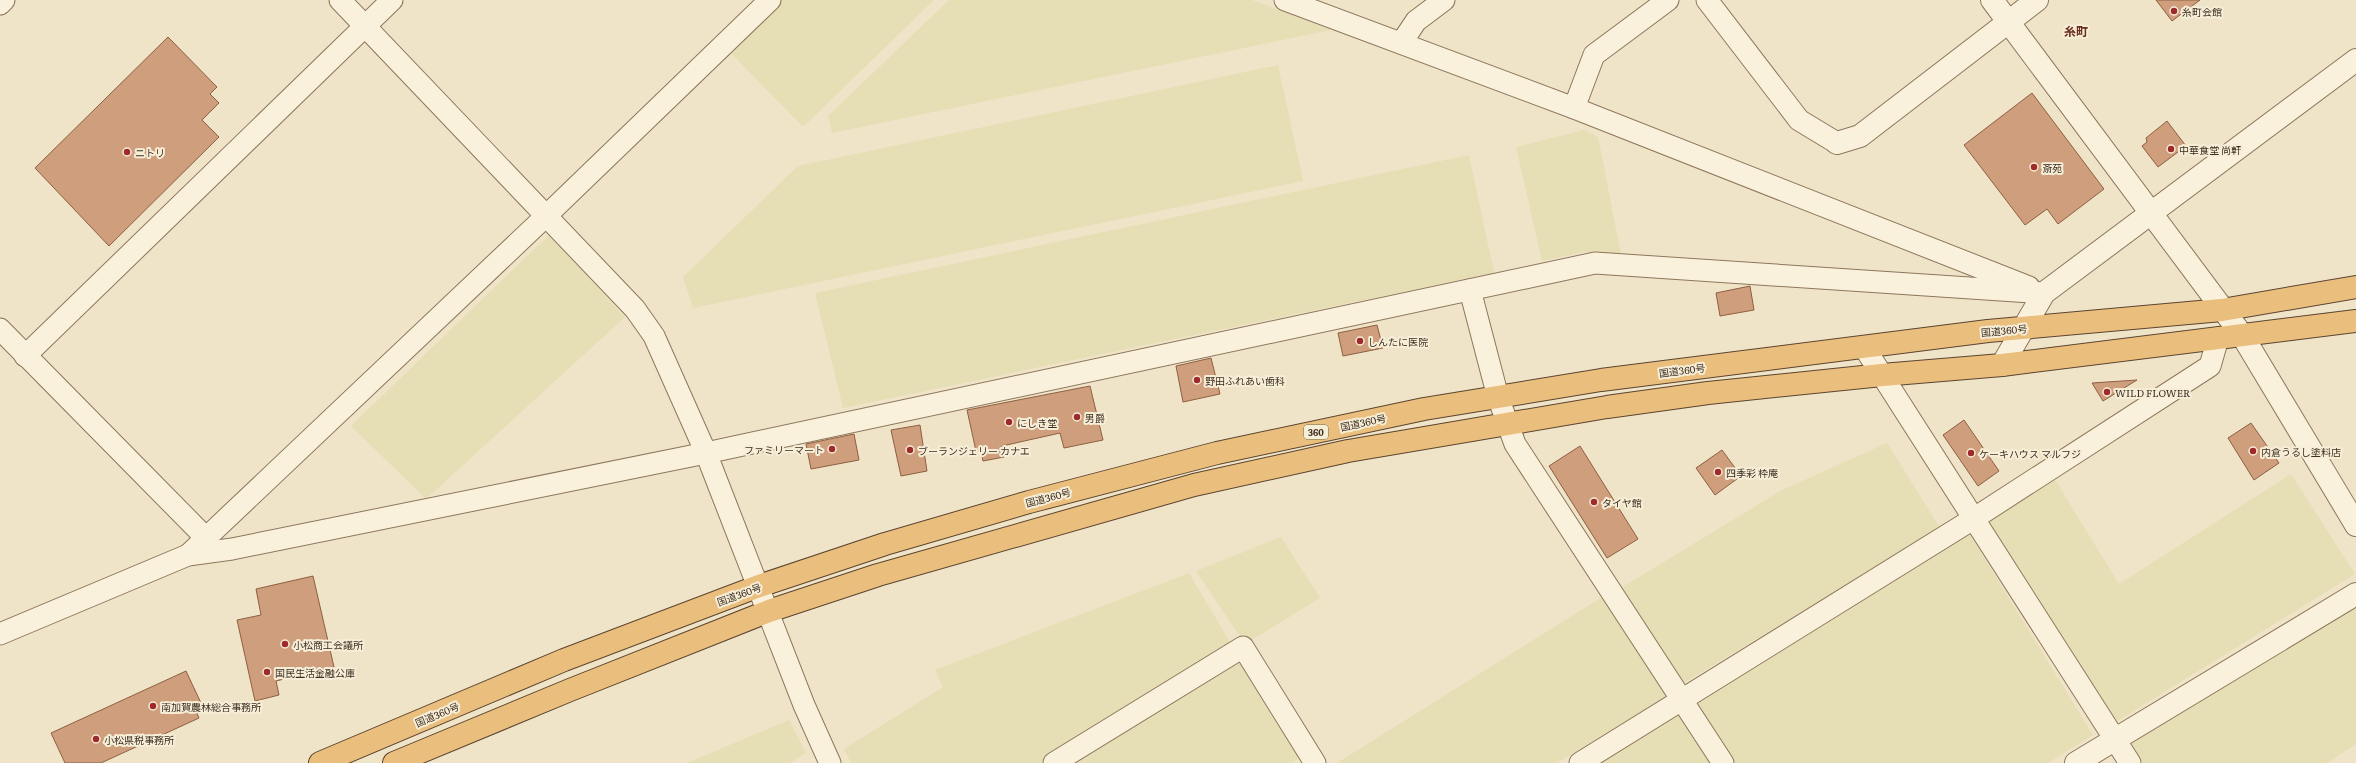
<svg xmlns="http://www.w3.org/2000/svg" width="2356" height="763" viewBox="0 0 2356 763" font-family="Literata,'Noto Sans JP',serif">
  <rect width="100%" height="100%" fill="#f0e4c8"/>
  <g fill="#e6deb5">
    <polygon points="779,0 934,0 803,127 727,49"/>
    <polygon points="949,0 1252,0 1331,30 832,133 828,116"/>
    <polygon points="1278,65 1303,181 693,308 683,277 798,166"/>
    <polygon points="1584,130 1598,137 1621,254 1584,252 1542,261 1516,147"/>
    <polygon points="1469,155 1494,273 843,408 815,293"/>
    <polygon points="549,235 625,317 426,499 351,426"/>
    <polygon points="1887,443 1940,528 1682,684 1621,588 1782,490"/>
    <polygon points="2291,474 2355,574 2111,725 1985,522 2054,478 2119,584"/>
    <polygon points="1967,530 2093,735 2048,763 1733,763 1694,702"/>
    <polygon points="1281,537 1320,598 1245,644 1196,571"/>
    <polygon points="1189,573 1233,647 1043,763 851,763 844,749 943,687 935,670"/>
    <polygon points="1602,597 1669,695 1557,763 1337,763"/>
    <polygon points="2356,605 2356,744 2327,763 2143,763 2131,744"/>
    <polygon points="1237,659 1301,757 1291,763 1068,763"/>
    <polygon points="1679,712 1712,763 1598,763"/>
    <polygon points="789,720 806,753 790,763 687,763"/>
  </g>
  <g fill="#cf9f7d" stroke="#8d5f41">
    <polygon points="2156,0 2200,0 2172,21"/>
    <polygon points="168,37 217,87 210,94 219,103 202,120 219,137 109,246 35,168"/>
    <polygon points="2032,93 2104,189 2058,224 2047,209 2025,225 1964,145"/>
    <polygon points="2167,121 2186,146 2158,167 2142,146 2147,142 2146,138"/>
    <polygon points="1750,286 1754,310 1720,316 1716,293"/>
    <polygon points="1377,325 1383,348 1343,356 1338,333"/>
    <polygon points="1211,358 1220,394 1183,402 1176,366"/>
    <polygon points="2137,380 2103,401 2092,383"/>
    <polygon points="1090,386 1103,440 1064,448 1060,433 1002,446 1004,457 983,461 981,451 976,451 967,410"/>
    <polygon points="1964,420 1999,471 1978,486 1943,435"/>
    <polygon points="2251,423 2279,463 2254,480 2228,438"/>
    <polygon points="920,425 927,471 901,476 891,430"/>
    <polygon points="854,434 859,460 811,469 806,444"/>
    <polygon points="1580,446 1638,539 1607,558 1549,466"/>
    <polygon points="1722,450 1741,476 1715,495 1696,468"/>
    <polygon points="313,576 334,667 276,681 279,695 255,701 237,620 261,615 256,589"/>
    <polygon points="186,671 201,703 194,706 199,718 101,763 65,763 51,733"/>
  </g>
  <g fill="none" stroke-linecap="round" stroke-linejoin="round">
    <defs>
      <g id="minor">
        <polyline points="340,0 635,309 654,336 706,453 804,705 830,763"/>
        <polyline points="1285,0 1574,108 2029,287"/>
        <polyline points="1707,0 1799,120 1837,143"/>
        <polyline points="0,4 4,0"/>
        <polyline points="1402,42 1416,21 1444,0"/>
        <polyline points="1574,108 1594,55 1668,0"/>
        <polyline points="1470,290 1498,397 1515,444 1723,763"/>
        <polyline points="0,329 206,538"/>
        <polyline points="1864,347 2130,763"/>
        <polyline points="25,356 392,0"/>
        <polyline points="188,555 546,216 770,0"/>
        <polyline points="0,634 188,555 232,549 706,453 1595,263 2044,293"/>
        <polyline points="1054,763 1243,647 1315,763"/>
        <polyline points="1580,763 1973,519 2210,366 2218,338"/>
      </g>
      <g id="tertiary">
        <polyline points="1992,0 2242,335 2356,525"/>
        <polyline points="1837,143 1860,136 2037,0"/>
        <polyline points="2002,365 2044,293 2356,60"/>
        <polyline points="2076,763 2356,594"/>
      </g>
      <g id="trunk">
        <polyline points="320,763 564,660 759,586 885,544 1029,502 1217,453 1424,409 1601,380 1988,331 2222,310 2356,287"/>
        <polyline points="394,763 570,690 769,611 878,575 1194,485 1348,451 1607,407 1708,393 1882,375 2002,365 2356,321"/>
      </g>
    </defs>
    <use href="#minor" stroke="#8d765c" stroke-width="23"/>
    <use href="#tertiary" stroke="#8d765c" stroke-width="24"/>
    <use href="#trunk" stroke="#5b4430" stroke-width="24"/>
    <use href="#minor" stroke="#faf1dc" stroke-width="21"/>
    <use href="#tertiary" stroke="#faf1dc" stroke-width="22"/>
    <use href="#trunk" stroke="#eabe7c" stroke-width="22"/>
  </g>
  <g fill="#9e2a2b" stroke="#f7eed8" stroke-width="1.5">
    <circle cx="2174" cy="11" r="4"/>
    <circle cx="2171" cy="149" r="4"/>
    <circle cx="127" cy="152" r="4"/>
    <circle cx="2034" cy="167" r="4"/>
    <circle cx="1360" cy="341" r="4"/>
    <circle cx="1197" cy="380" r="4"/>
    <circle cx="2107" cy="392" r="4"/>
    <circle cx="1077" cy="417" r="4"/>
    <circle cx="1009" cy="422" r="4"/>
    <circle cx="832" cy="449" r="4"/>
    <circle cx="910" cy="450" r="4"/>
    <circle cx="2253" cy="451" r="4"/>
    <circle cx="1971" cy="453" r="4"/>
    <circle cx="1718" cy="472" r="4"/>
    <circle cx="1594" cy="502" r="4"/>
    <circle cx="285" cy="644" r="4"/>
    <circle cx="267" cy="672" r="4"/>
    <circle cx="153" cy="706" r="4"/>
    <circle cx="96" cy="739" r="4"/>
  </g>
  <g text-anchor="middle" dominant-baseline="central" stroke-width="4" stroke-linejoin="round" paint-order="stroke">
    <rect fill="#f7eed8" stroke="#756857" stroke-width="1" x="1304" y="425" width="24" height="14" rx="3"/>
    <g font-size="9" font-weight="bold" fill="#3d2e20">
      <text x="1316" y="432">360</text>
    </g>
    <g font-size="10" fill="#3d2e20" stroke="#f7eed8" text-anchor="start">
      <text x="2182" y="11">糸町会館</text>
      <text x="2179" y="149">中華食堂 尚軒</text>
      <text x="135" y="152">ニトリ</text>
      <text x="2042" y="167">斎苑</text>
      <text x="1368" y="341">しんたに医院</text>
      <text x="1205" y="380">野田ふれあい歯科</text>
      <text x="2115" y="392">WILD FLOWER</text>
      <text x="1085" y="417">男爵</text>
      <text x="1017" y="422">にしき堂</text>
      <text x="824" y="449" text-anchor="end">ファミリーマート</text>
      <text x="918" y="450">ブーランジェリー カナエ</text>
      <text x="2261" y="451">内倉うるし塗料店</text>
      <text x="1979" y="453">ケーキハウス マルフジ</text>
      <text x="1726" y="472">四季彩 枠庵</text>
      <text x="1602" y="502">タイヤ館</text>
      <text x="293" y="644">小松商工会議所</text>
      <text x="275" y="672">国民生活金融公庫</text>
      <text x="161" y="706">南加賀農林総合事務所</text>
      <text x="104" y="739">小松県税事務所</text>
    </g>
    <g font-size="10" fill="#3d2e20" stroke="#f7eed8">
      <text transform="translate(2004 330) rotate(-5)">国道360号</text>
      <text transform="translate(1682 370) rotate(-7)">国道360号</text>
      <text transform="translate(1363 422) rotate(-12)">国道360号</text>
      <text transform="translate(1048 497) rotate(-15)">国道360号</text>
      <text transform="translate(739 594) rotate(-20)">国道360号</text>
      <text transform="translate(437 714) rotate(-23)">国道360号</text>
    </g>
    <g font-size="12" font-weight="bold" fill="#6b2e1e" stroke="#f7eed8">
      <text x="2076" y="31">糸町</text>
    </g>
  </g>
</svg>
